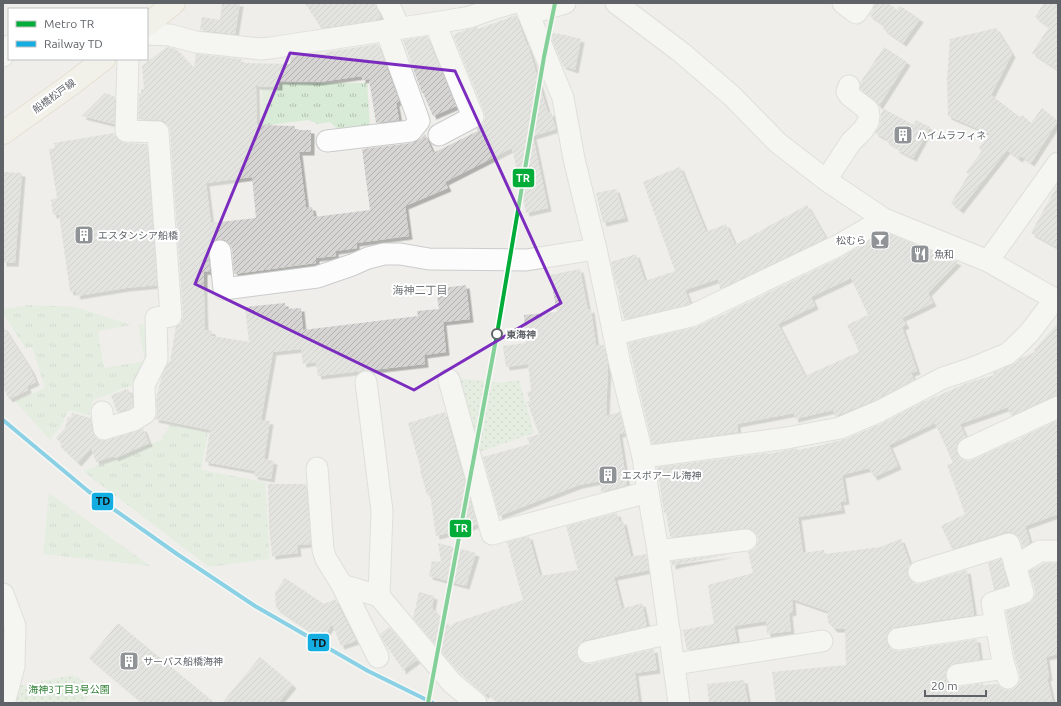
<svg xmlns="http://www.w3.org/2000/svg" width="1061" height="706" viewBox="0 0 1061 706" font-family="Ubuntu,'Noto Sans JP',sans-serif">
  <defs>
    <pattern id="grass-tufts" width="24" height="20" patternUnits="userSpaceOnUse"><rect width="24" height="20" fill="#d8ebd6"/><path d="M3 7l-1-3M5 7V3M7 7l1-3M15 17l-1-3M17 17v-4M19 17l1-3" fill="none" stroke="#b2c2b1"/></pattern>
    <pattern id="park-dots" width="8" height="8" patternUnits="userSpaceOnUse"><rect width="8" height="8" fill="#d8ebd6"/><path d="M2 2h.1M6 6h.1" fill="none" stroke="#b2c2b1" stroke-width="1.8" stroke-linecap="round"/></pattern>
    <pattern id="building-hatch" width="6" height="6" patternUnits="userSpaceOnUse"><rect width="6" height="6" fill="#d6d5d3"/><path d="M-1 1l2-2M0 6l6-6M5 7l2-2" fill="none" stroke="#b1b0af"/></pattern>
    <filter id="shadow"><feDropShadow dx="3.5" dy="3.5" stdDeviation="0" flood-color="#0004"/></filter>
  </defs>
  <rect width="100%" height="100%" fill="#efeeea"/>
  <g fill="url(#grass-tufts)">
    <polygon points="280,83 367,83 370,127 339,131 330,122 318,124 308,120 261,126 262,88 280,89"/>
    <polygon points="30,305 76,307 131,325 98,331 104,368 145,361 138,324 144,325 149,329 148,362 136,384 107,395 97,398 93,401 89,415 68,410 61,426 50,440 15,401 45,388 32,347 26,349 3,313 3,309"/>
    <polygon points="170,425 208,432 201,470 265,482 270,559 209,567 83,471 116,459 161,440"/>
    <polygon points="49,493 150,566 43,554"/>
  </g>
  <g fill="url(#park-dots)">
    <polygon points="458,378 502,383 519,380 534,433 479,452"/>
    <polygon points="73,675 94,688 84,703 21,703 13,701 19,686"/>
  </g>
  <g fill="url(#building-hatch)" fill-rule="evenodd" filter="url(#shadow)">
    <polygon points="222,3 240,3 235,34 200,30 202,17 220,20"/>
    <polygon points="305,3 375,3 377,9 381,17 377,20 321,28"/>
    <polygon points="875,3 888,3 897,10 900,6 920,19 903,43 883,29 885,26 869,15 873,10"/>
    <polygon points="1044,3 1058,3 1058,70 1032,53 1049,27 1035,17"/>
    <path d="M516 15 527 45H528L548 113 551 112 556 129 533 136 548 208 526 213 512 148 445 182 448 188 405 206 409 236 356 243 357 248 335 251 336 256 316 258V263L234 274 232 250 230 244 225 240 219 239 213 242 209 246 208 252 210 272 204 271V295L205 330 212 331V336L249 342 245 307 285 303 286 309 301 308 303 330 418 316 417 311 439 309 436 289 466 285 470 319 443 322 446 352 424 355 425 364 318 376 316 362 303 364 301 349 273 352 261 420 270 421 264 459 274 461 271 479 254 476 255 471 205 462 210 430 155 419 157 413 156 399 162 375 168 362H170L176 326 180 324H181L183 315 170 131 168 125 164 121 158 120 138 119 139 94H141V89H144L142 66 167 47 176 49 194 68 196 54 241 59 242 63 290 64 291 57 310 54H326V52L378 44 399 101 396 103 399 120 376 123 369 79 362 80V76L319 82 279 81V87L256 86 257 125 295 126V130H311V152H299L306 208 312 207 314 217 370 210 362 149 412 143 420 139 425 134 433 153 478 131 477 129 483 124 485 119 484 112 453 35 465 30 477 27 478 29ZM252 177 256 218 211 223 206 183Z"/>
    <polygon points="996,28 1012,54 991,95 1020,117 1022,115 1031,123 1042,108 1058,121 1031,163 1021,156 1019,159 1007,150 960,210 951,203 969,174 966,172 982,151 979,148 990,134 948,116 947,79 950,39"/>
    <polygon points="553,33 565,35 581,39 575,70 563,66 551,38"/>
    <polygon points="427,36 456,106 433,116 423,93 422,93 403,40"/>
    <polygon points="884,47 907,62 879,106 875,101 860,89 860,83"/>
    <polygon points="105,93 115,97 114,124 82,116"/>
    <polygon points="884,109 914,125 916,120 930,127 913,158 896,149 897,148 885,140 886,139 875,133 880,124 881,114"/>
    <polygon points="114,133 116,137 120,141 126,143 147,144 157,285 126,288 77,296 76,291 70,292 59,214 53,215 51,200 57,198 49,149 55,148 54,143"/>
    <polygon points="680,167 706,232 726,224 735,245 807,205 826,238 720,289 718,279 685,290 690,303 687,305 624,319 618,295 620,295 614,278 611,262 636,254 645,281 675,271 643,182"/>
    <polygon points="3,172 22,173 15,263 3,263"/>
    <polygon points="1058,184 1058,248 1031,233"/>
    <polygon points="616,189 625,218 603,223 596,193"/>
    <path d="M885 232 958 262 928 293 933 303 902 318 906 325 902 327 917 371 911 373 914 380 875 400 836 416 835 417 833 410 795 419 794 413 737 424 738 432 652 444 628 343 696 327 719 316 726 314V313L842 257ZM851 278 868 315 847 325 859 352 805 376 778 324 815 306 811 297Z"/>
    <polygon points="580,269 588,310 591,309 596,345 604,345 608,365 606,416 620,412 625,433 619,434 627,485 601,492 600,481 579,485 499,516 483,457 530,444 527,438 539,434 527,402 530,401 527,392 531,391 528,364 506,367 503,346 526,343 524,315 557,312 550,275"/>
    <polygon points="1058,323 1058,395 1053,396 1011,416 1008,407 960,424 966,437 958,442 956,448 957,454 961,459 967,461 973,460 1009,443 1021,439 1020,438 1058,420 1058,514 1025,526 1030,543 1022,548 1021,541 1017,535 1011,532 1006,532 952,549 941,526 965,514 947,465 953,463 935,423 889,445 898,466 874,477 869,468 842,475 846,501 840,502 842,510 798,517 803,553 824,550 825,554 880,547 901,539 910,564 907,570 908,576 911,581 916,584 923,583 967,570 974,615 896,627 890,630 887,635 886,640 888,646 893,650 899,651 977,639 980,660 955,663 949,666 946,670 945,677 948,683 953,686 959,687 983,683 983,685 998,684 1000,687 1006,690 1012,689 1017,686 1020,680 1020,675 1015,659 1006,611 1027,604 1032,601 1035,596 1035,590 1029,571 1045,563 1058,563 1058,654 1046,657 1049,677 1047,678 1053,703 776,703 772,672 846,665 845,629 834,629 828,622 827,611 792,599 793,612 789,613 791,631 767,634 766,621 734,626 737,641 687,650 683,630 714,624 708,585 753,573 748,552 754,549 757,545 758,538 756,533 751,529 745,528 670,537 666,513 664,513 657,467 767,453 768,454 797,448 797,450 818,446 845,439 885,422 921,403 967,383 994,375 993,373 1019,361 1018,360 1019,359 1035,352 1034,350"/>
    <polygon points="3,326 31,370 36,382 27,386 28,390 9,399 3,387"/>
    <polygon points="128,389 133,400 133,407 129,409 117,412 111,395"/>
    <polygon points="445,412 477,524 468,528 436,536 430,494 427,495 420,470 421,470 408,423"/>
    <polygon points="72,413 91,418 92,430 95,436 100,440 107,440 137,431 143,428 149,443 115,458 114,456 96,462 91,448 78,463 60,446 62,444 56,438 65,428 68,417 71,418"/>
    <polygon points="268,484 306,484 311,544 297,545 298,553 272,556 269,526"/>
    <polygon points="617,513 619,522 623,521 631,557 646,554 649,570 614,577 622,609 642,603 647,626 585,640 580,644 577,648 576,654 580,660 584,663 590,664 654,649 657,670 635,673 639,703 498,703 487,693 485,695 456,669 413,618 419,592 434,596 432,608 450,627 454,623 523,600 507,542 529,536 540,576 578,570 566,526"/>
    <polygon points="438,543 476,553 466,586 429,576 432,561 441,562"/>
    <polygon points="731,554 679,564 672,566 672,561"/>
    <polygon points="1001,559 1008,585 994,590 988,563"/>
    <polygon points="285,578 324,604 335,599 356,641 341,646 332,624 322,639 276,608 275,593"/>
    <polygon points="118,623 182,676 215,703 143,703 121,685 89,658"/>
    <polygon points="389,627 417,660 402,671 402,668 383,641 380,634"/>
    <polygon points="260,657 293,685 278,703 222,703"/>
    <polygon points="744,680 748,703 709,703 707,684"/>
  </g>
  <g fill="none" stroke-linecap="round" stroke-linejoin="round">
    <defs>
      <g id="minor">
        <polyline points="387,3 391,9 399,28"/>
        <polyline points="524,3 563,98 574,159 596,249 620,364 643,457 648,492 658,551 679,703"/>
        <polyline points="616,3 682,53 732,96 778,143 826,180 884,219 988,261 1058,301"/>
        <polyline points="843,3 856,13 863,3"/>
        <polyline points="529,14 565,3"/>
        <polyline points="435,23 473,117 439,135"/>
        <polyline points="147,34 170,35 196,42 261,49 270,48 435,23 470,17 492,9 513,3"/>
        <polyline points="3,56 9,46"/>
        <polyline points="327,141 411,131 419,121 386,30"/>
        <polyline points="826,180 851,142 863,130 868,122 869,116 868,110 850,96 847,92 849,86"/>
        <polyline points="220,251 224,289 317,277 352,265 368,258 384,254 400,254 429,259 526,260 596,249"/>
        <polyline points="988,261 1058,163"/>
        <polyline points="614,334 691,316 837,246 884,219"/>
        <polyline points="449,380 492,534 648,492"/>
        <polyline points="366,382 382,511 379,596"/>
        <polyline points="102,412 104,429 134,420 145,413 144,385 157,359 156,318 171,316 158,132 126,131 128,59"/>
        <polyline points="968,449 1058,407"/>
        <polyline points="643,457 787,438 840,428 880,411 943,378 973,368 1007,354 1014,348 1030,332 1055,299"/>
        <polyline points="317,468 323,550 326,559 342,585 379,596 452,683 476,703"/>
        <polyline points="658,551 746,540"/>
        <polyline points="1015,566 1040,551 1058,551"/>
        <polyline points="919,572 1009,544 1023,593 992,603 1003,662 1008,678"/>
        <polyline points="342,585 378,657"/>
        <polyline points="3,594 15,626 14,666 5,700 3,702"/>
        <polyline points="898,639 996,624"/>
        <polyline points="588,652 670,633"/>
        <polyline points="675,664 822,641"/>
        <polyline points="957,675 1005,668"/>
      </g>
      <g id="major">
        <polyline points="147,25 174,3"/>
        <polyline points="3,133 73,83 104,59"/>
      </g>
    </defs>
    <use href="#minor" stroke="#cbcccc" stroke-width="23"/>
    <use href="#major" stroke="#d7ceb8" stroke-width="24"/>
    <use href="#minor" stroke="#fdfcfc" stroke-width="21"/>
    <use href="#major" stroke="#f4f2e9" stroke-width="22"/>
    <defs>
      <polyline id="rail-1" points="3,420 88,491 177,554 255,606 368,671 433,703"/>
    </defs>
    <use href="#rail-1" stroke="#fff" stroke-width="7"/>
    <use href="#rail-1" stroke="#13ade1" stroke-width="4"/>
    <defs>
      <polyline id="metro-1" points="428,703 497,334 544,57 555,3"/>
    </defs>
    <use href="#metro-1" stroke="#fff" stroke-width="7"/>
    <use href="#metro-1" stroke="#02ac39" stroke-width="4"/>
  </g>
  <path d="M0 0H1061V706H0ZM290 53 455 71 561 303 414 390 195 284Z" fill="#efeeea" fill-opacity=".55" fill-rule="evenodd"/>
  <path fill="none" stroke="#7b2cbf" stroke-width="3" stroke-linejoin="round" d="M290 53 455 71 561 303 414 390 195 284Z"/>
  <defs>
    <symbol id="building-square" viewBox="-11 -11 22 22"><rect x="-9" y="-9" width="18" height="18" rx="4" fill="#919496" stroke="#fff"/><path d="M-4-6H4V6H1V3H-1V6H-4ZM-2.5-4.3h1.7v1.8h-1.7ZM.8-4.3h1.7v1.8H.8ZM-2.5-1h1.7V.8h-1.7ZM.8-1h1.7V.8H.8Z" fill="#fff"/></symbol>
    <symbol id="bar-square" viewBox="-11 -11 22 22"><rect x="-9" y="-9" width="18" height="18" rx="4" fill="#919496" stroke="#fff"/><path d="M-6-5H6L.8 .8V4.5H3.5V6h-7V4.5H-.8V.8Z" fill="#fff"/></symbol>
    <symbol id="restaurant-square" viewBox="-11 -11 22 22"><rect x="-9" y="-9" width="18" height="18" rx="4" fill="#919496" stroke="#fff"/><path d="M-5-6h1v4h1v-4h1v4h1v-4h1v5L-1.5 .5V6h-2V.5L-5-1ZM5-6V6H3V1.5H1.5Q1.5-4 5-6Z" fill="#fff"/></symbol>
  </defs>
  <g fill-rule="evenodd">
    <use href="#building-square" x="892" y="124" width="22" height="22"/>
    <use href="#building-square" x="73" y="224" width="22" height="22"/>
    <use href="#bar-square" x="869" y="229" width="22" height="22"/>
    <use href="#restaurant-square" x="909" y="243" width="22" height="22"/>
    <use href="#building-square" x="597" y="464" width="22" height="22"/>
    <use href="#building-square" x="118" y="650" width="22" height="22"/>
  </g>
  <circle fill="#fff" stroke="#5f6368" stroke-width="2" cx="497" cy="334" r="5"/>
  <g text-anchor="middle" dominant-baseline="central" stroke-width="4" stroke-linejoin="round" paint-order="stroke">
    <g font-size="10" fill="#5f6368" stroke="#fff">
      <text transform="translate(54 96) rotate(-36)">船橋松戸線</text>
    </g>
    <g font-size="10" fill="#5f6368" stroke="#fff" text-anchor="start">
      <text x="917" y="135">ハイムラフィネ</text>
      <text x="98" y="235">エスタンシア船橋</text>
      <text x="866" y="240" text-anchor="end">松むら</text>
      <text x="934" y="254">魚和</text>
      <text x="622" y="475">エスポアール海神</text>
      <text x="143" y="661">サーパス船橋海神</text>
    </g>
    <g font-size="10" font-weight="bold" fill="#5f6368" stroke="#fff" text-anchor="start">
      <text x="506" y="334">東海神</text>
    </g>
    <g font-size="10" fill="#348238" stroke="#fff">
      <text x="69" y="689">海神3丁目3号公園</text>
    </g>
    <g font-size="11" fill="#70757a" stroke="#fff">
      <text x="420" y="290">海神二丁目</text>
    </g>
  </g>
  <g stroke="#fff" stroke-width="1.5">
    <rect x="512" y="168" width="23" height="20" rx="4" fill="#02ac39"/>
    <rect x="91" y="492" width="23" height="19" rx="4" fill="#13ade1"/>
    <rect x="449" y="519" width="23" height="19" rx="4" fill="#02ac39"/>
    <rect x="307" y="633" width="23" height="19" rx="4" fill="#13ade1"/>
  </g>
  <g font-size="11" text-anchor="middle" font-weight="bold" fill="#fff">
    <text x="523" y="182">TR</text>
    <text x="461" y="532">TR</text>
  </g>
  <g font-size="11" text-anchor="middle" font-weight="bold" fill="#111">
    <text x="103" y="505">TD</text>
    <text x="319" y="647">TD</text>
  </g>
  <rect width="1061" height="706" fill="none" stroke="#5f6368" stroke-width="8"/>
  <rect x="8" y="8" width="140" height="52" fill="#ffffff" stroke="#bfc1c3"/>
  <rect x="16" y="21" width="20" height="6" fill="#02ac39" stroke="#bfc1c3"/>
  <text x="44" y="28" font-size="12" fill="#5f6368">Metro TR</text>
  <rect x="16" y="41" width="20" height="6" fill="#13ade1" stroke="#bfc1c3"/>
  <text x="44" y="48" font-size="12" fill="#5f6368">Railway TD</text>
  <path d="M925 690v6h61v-6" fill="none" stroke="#5f6368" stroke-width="2"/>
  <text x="931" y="690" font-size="12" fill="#5f6368" stroke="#ffffff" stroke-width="3" paint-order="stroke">20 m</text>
</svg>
